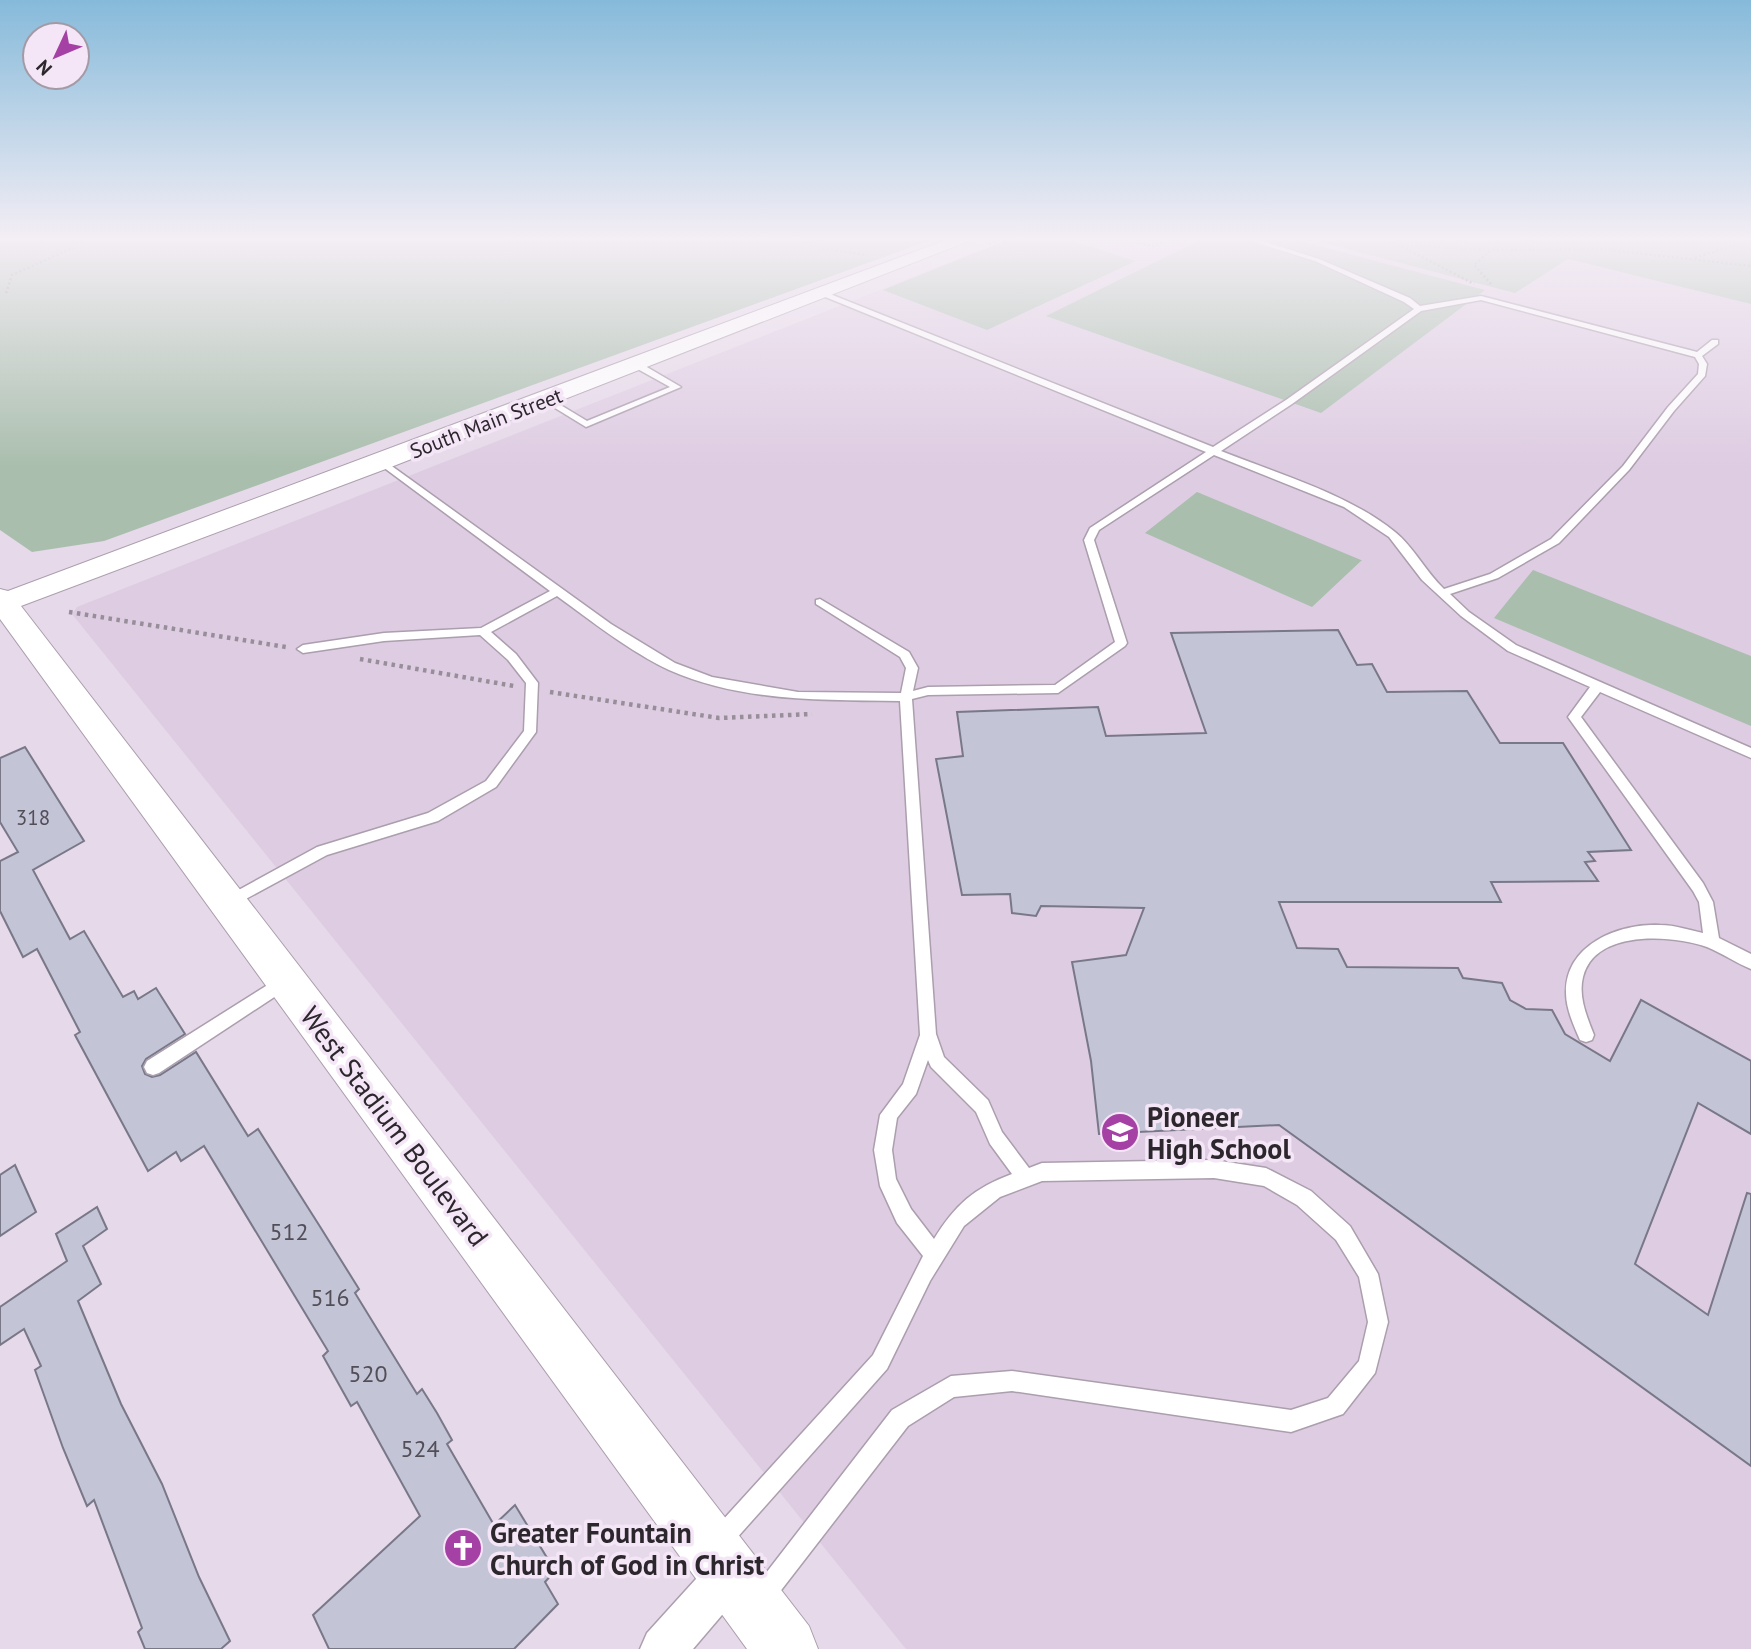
<svg xmlns="http://www.w3.org/2000/svg" width="1751" height="1649" viewBox="0 0 1751 1649" font-family="'PT Sans',sans-serif">
  <rect width="100%" height="100%" fill="#e6d9e9"/>
  <polygon fill="#decce2" points="1014,237 1751,237 1751,1649 906,1649 72,614 77,607"/>
  <g fill="#a9bead">
    <polygon points="0,237 939,237 104,541 32,552 0,530"/>
    <polygon points="1014,237 1060,237 1136,261 987,330 883,290"/>
    <polygon points="1206,237 1285,237 1485,290 1321,413 1046,316"/>
    <polygon points="1301,237 1751,237 1751,304 1568,259 1515,293"/>
    <polygon points="1197,492 1361,560 1362,560 1312,607 1145,533"/>
    <polygon points="1533,570 1751,656 1751,726 1494,618"/>
  </g>
  <g fill="#c4c4d7" stroke="#787889" stroke-width="2">
    <polygon points="1338,630 1357,665 1372,664 1387,692 1467,691 1500,743 1563,743 1631,850 1588,852 1595,861 1585,862 1598,881 1491,882 1501,902 1279,902 1297,948 1338,949 1347,967 1458,968 1463,978 1502,983 1510,1000 1526,1009 1552,1010 1565,1034 1610,1061 1641,1000 1751,1061 1751,1134 1698,1103 1635,1264 1708,1315 1747,1193 1751,1194 1751,1466 1279,1125 1099,1134 1091,1061 1072,962 1126,955 1144,908 1041,906 1036,916 1012,913 1010,894 962,895 936,759 963,756 957,712 1098,707 1106,736 1206,733 1171,633"/>
    <polygon points="25,747 84,841 33,870 70,939 84,931 123,997 134,991 138,999 156,988 185,1034 146,1059 142,1066 145,1074 152,1077 160,1075 196,1052 248,1136 258,1129 319,1225 359,1289 355,1293 417,1394 422,1389 437,1413 452,1440 447,1444 494,1525 515,1505 555,1571 545,1582 558,1604 514,1649 329,1649 313,1615 420,1516 357,1402 351,1406 323,1356 328,1351 204,1146 181,1161 176,1152 148,1171 75,1035 80,1032 37,949 23,957 0,911 0,861 18,852 0,822 0,758"/>
    <polygon points="15,1165 36,1212 0,1236 0,1175"/>
    <polygon points="97,1207 107,1229 83,1246 101,1284 78,1301 121,1404 162,1484 199,1577 230,1641 221,1649 145,1649 138,1632 142,1628 94,1500 87,1506 63,1448 35,1370 41,1366 24,1329 0,1345 0,1307 67,1261 56,1234"/>
  </g>
  <g fill="none" stroke-linecap="round" stroke-linejoin="round">
    <defs>
      <g id="service">
        <path d="M1238 237H1250L1319 259 1410 298 1420 306 1481 296 1697 352 1712 340H1718V344L1702 356 1707 364 1705 376 1674 411 1629 470 1559 543 1498 578 1450 594 1469 612 1516 645 1751 748V758L1600 692 1581 717 1703 883 1713 902 1719 938 1751 954V969C1736 963 1722 953 1707 947 1672 935 1595 929 1583 977 1578 997 1587 1017 1594 1035L1592 1040 1586 1042 1580 1040C1574 1026 1566 1009 1566 993 1565 945 1618 923 1660 925 1675 925 1689 930 1703 933L1699 902 1693 891 1568 717 1590 687 1508 651 1461 616 1422 580 1389 537 1344 507 1214 455 1099 530 1094 540 1127 643 1125 646 1058 693 928 695 912 699 936 1034 944 1057 988 1100 1002 1132 1029 1168 1042 1163 1214 1160 1266 1168 1311 1191 1350 1226 1378 1274 1388 1322 1375 1373 1343 1414 1291 1432 1012 1391 954 1397 908 1426 772 1602 764 1606 756 1602 752 1594 756 1586 892 1410 944 1380 951 1376 1012 1371 1291 1410 1328 1398 1359 1361 1368 1322 1359 1277 1336 1240 1297 1205 1264 1186 1214 1178 1042 1181 1000 1197 964 1226 930 1281 887 1369 727 1549 719 1552 711 1549 708 1541 711 1533 873 1355 923 1256 897 1223 880 1186 874 1150 880 1115 903 1084 920 1035 900 701C822 700 741 702 669 670 631 652 591 621 557 596L491 632 516 654 538 683 536 732 496 787 438 821 327 855 229 908 224 906 222 902 224 898 317 847 428 813 486 781 524 731 526 683 508 660 480 635 384 641 303 653 297 649 303 645 384 633 481 628 550 591 379 464 377 462 382 459 611 624 675 663 712 677 798 692 901 693 906 668 900 657 816 604V600L820 599 909 652 918 668 913 691 928 687 1055 685 1115 642 1084 540 1090 528 1206 452 818 294 825 292 1213 447 1286 400 1414 309 1404 302 1315 261ZM1481 300 1695 357 1699 364 1698 374 1668 407 1623 466 1551 539 1490 574 1444 589C1426 572 1413 546 1395 532 1349 494 1276 473 1221 451L1292 404 1421 311ZM928 1060 931 1067 976 1112 990 1144 1012 1174C974 1188 955 1205 934 1239L911 1209 896 1179 892 1150 897 1118 916 1094Z"/>
        <polygon points="634,363 640,363 681,387 586,427 542,400 549,398 587,421 670,387 634,367"/>
        <polygon points="285,974 291,976 293,981 291,986 159,1073 153,1075 147,1073 144,1067 147,1061"/>
      </g>
      <polygon id="minor" points="730,1551 745,1558 752,1573 745,1588 693,1649 640,1649 647,1633 715,1558"/>
      <polygon id="secondary" points="954,237 979,237 391,467 21,606 809,1626 818,1649 747,1649 0,619 0,589 8,591"/>
    </defs>
    <use href="#service" stroke="#ab9ead" stroke-width="3"/>
    <use href="#minor" stroke="#ab9ead" stroke-width="3"/>
    <use href="#secondary" stroke="#ab9ead" stroke-width="2"/>
    <g stroke="#978e99" stroke-width="2.5" stroke-dasharray="2 2.5" stroke-linecap="butt">
      <polyline points="788,237 816,247 865,255"/>
      <polyline points="1108,237 1153,246 1177,237"/>
      <polyline points="1358,237 1399,245 1474,284"/>
      <polyline points="1498,238 1536,249"/>
      <polyline points="18,242 59,240"/>
      <polyline points="989,244 1005,237"/>
      <polyline points="1402,245 1491,250 1497,246 1498,238"/>
      <polyline points="1695,258 1751,239"/>
      <polyline points="1491,284 1474,265 1491,250 1600,249 1751,266"/>
      <polyline points="6,293 12,275 97,237"/>
    </g>
    <g stroke="#978e99" stroke-width="4.5" stroke-dasharray="3.5 4.5" stroke-linecap="butt">
      <polyline points="69,612 286,647"/>
      <polyline points="360,659 514,686"/>
      <polyline points="550,692 719,718 812,714"/>
    </g>
    <use href="#service" fill="#fff" fill-rule="evenodd"/>
    <use href="#minor" fill="#fff" fill-rule="evenodd"/>
    <use href="#secondary" fill="#fff" fill-rule="evenodd"/>
  </g>
  <linearGradient id="sky" x2="0" y2="1"><stop stop-color="#86bada"/><stop offset="0.51" stop-color="#f4eef5"/><stop offset="1" stop-color="#f4eef5" stop-opacity="0"/></linearGradient>
  <rect width="1751" height="468" fill="url(#sky)"/>
  <defs>
    <symbol id="school-disc" viewBox="-11 -11 22 22"><circle r="9.5" fill="#a540a5" stroke="#f4e6f6"/><path d="M0-5L7-2L0 1L-7-2ZM-4 1L0 2.5L4 1V4Q0 6-4 4Z" fill="#fff"/></symbol>
    <symbol id="church-disc" viewBox="-11 -11 22 22"><circle r="9.5" fill="#a540a5" stroke="#f4e6f6"/><path d="M-1.2-6h2.4v3.5h3.3v2.4h-3.3V6h-2.4V-.1h-3.3v-2.4h3.3Z" fill="#fff"/></symbol>
  </defs>
  <g fill-rule="evenodd">
    <use href="#school-disc" x="1098" y="1110" width="44" height="44"/>
    <use href="#church-disc" x="441" y="1526" width="44" height="44"/>
  </g>
  <g text-anchor="middle" dominant-baseline="central" stroke-width="7" stroke-linejoin="round" paint-order="stroke">
    <g font-size="21" fill="#2c272d" stroke="#f4e6f6">
      <text transform="translate(486 423) rotate(-21)">South Main Street</text>
    </g>
    <g font-size="21" fill="#524e58">
      <text x="33" y="817">318</text>
    </g>
    <g font-size="24" fill="#524e58">
      <text x="289" y="1231">512</text>
      <text x="330" y="1297">516</text>
      <text x="368" y="1373">520</text>
      <text x="420" y="1448">524</text>
    </g>
    <g font-size="28" font-weight="bold" fill="#2c272d" stroke="#f4e6f6" text-anchor="start">
      <text x="1147" y="1116">Pioneer<tspan x="1147" dy="32">High School</tspan></text>
      <text x="490" y="1532">Greater Fountain<tspan x="490" dy="32">Church of God in Christ</tspan></text>
    </g>
    <g font-size="28" fill="#2c272d" stroke="#f4e6f6">
      <text transform="translate(395 1126) rotate(53)">West Stadium Boulevard</text>
    </g>
  </g>
  <g transform="translate(56 56) rotate(226)"><circle r="33" fill="#f4e6f6" stroke="#a49aa6" stroke-width="2"/>
  <path d="M0-5L12 26L0 18L-12 26Z" fill="#a540a5"/>
  <text y="-10" font-size="19" font-weight="bold" text-anchor="middle" fill="#2c272d">N</text>
  </g>
</svg>
